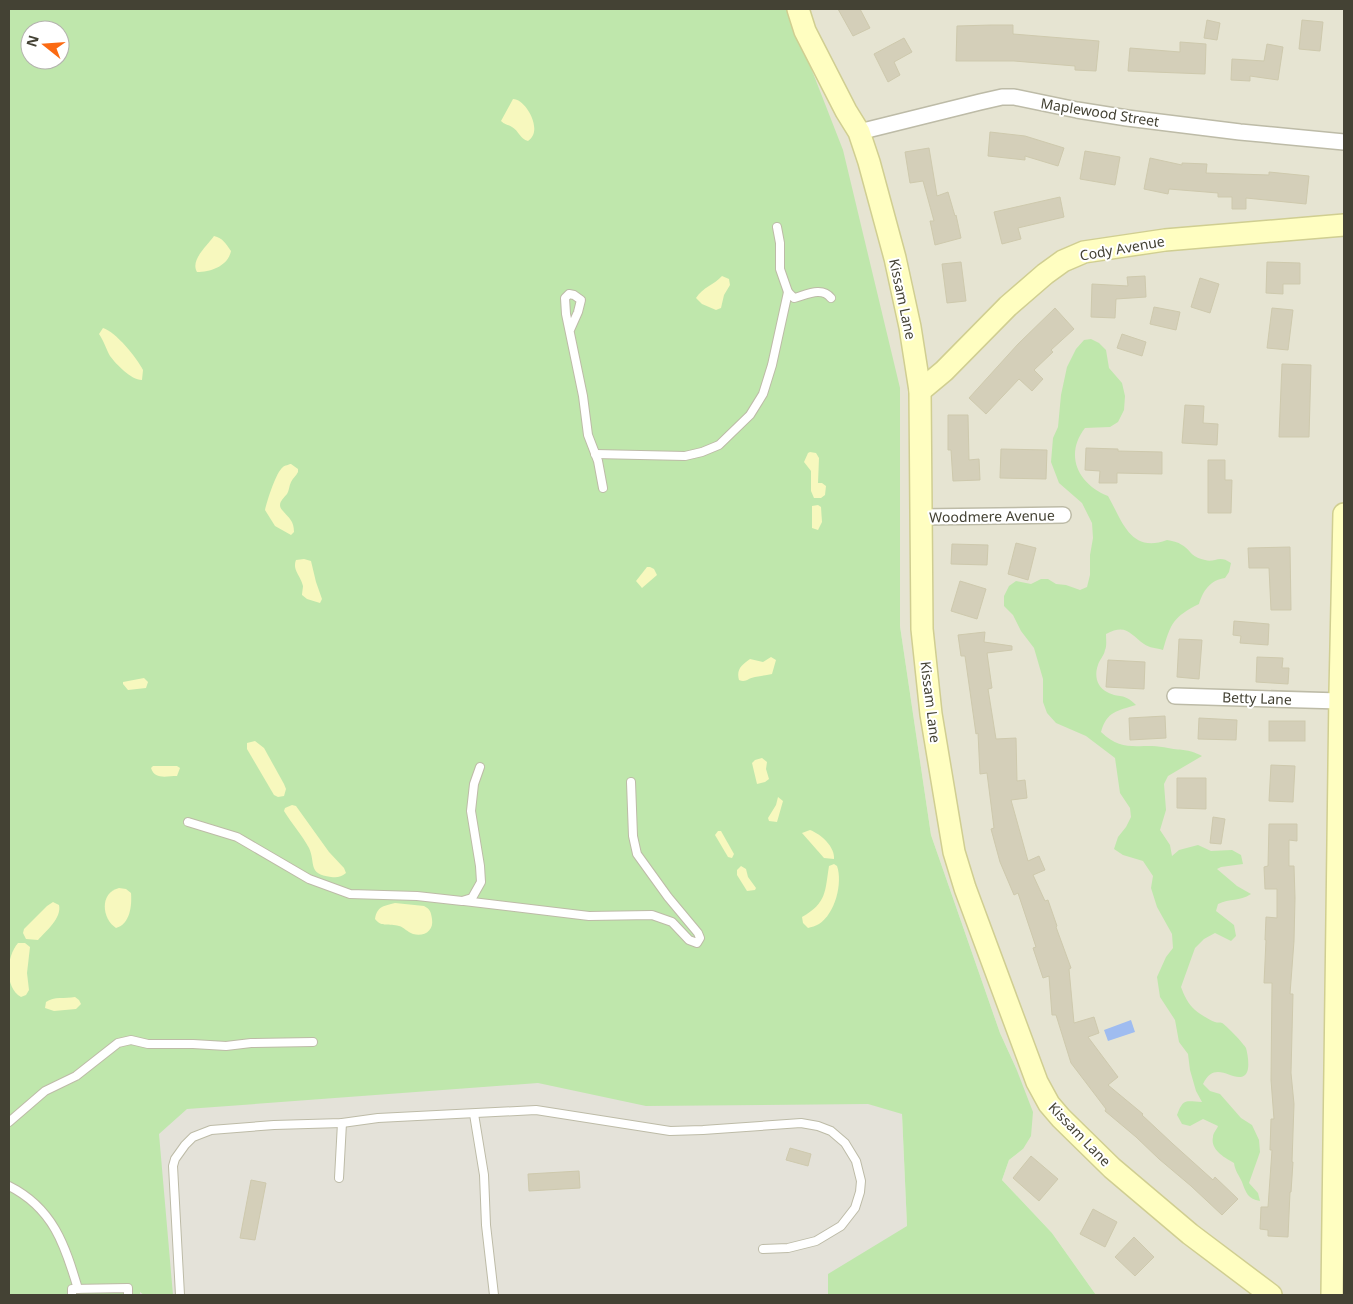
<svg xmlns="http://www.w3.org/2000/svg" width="1353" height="1304" viewBox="0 0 1353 1304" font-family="'Noto Sans',sans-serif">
  <rect width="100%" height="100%" fill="#f2f1e4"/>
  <polygon fill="#e6e4d2" points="788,9 1344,9 1344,1295 1096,1295 1052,1233 1002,1180 1009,1160 1023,1149 1016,1068 1000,1033 931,835 900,626"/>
  <polygon fill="#e4e2d9" points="882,1042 902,1114 907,1226 890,1295 140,1295 133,1093"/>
  <g fill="#bfe7ac" fill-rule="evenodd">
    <path d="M9 9H788L843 150 900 388V626L931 835 1000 1033 1016 1068 1033 1112 1031 1136 1023 1149 1009 1160 1002 1180 1052 1233 1096 1295H828V1274L907 1226 902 1114 868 1104 646 1106 538 1083 187 1109 159 1134 173 1295H144L140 1292V1295H9ZM30 30H60V60H30Z"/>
    <path d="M1091 339 1099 343 1106 350 1109 368 1122 383 1125 396 1124 410 1118 422 1110 427 1085 428C1064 455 1078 484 1108 496 1122 520 1130 554 1167 540 1172 541 1178 542 1182 545 1192 551 1189 556 1205 560 1215 563 1219 554 1231 563L1229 572 1225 578C1210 580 1203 591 1199 604 1173 617 1171 623 1163 650 1157 648 1149 648 1144 644 1130 634 1126 623 1106 634 1106 639 1107 646 1105 650 1104 656 1099 660 1098 665 1094 676 1097 687 1107 692 1120 699 1123 692 1136 705 1117 711 1107 711 1101 732 1119 749 1130 746 1152 746 1157 746 1163 747 1168 748 1184 751 1186 748 1202 756L1168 776 1164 784 1166 810 1160 830 1170 845 1172 856 1179 850 1198 845 1211 851 1232 850 1241 855 1243 864 1221 867 1217 869 1237 886 1251 894C1239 902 1230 898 1218 904L1216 911 1234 925 1236 936 1231 941 1215 933 1204 939 1195 948 1181 987C1184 995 1188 1004 1195 1010 1200 1014 1209 1020 1215 1022 1217 1023 1220 1022 1222 1023 1226 1025 1244 1044 1246 1048 1248 1055 1250 1069 1246 1074 1235 1086 1216 1057 1203 1084L1210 1091 1220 1094 1241 1118 1252 1125 1259 1140 1260 1152 1249 1183 1258 1193 1260 1201C1248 1199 1246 1193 1242 1182 1239 1175 1235 1171 1234 1163 1225 1158 1210 1150 1213 1137 1213 1133 1217 1129 1218 1126L1203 1119 1190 1126 1182 1124 1177 1115C1183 1098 1186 1101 1202 1102L1196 1091 1190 1070 1188 1054 1179 1042 1175 1020 1160 997 1157 977 1166 957 1173 948 1172 934 1157 907 1151 888 1153 876 1143 861 1123 855 1114 849 1118 837 1126 827 1131 817 1130 808 1120 793 1115 758 1086 736 1056 723 1047 713 1043 702V679L1034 648 1021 631 1013 615 1004 606V596L1009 586 1016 581 1031 584 1041 579H1048L1056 584 1066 585 1080 590 1087 587 1090 575V555L1093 538 1092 523 1082 503 1059 483 1051 462 1053 438 1058 427 1061 395 1067 367 1076 349 1084 340Z"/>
  </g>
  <g fill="#f7f8be">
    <path d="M513 99C526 99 544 131 528 141 520 139 519 131 512 127 507 124 505 125 501 121Z"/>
    <path d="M214 236C223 238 226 244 231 251 228 266 211 272 197 272 190 260 207 246 214 236Z"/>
    <path d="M722 276 729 279 730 285 724 295 721 308 716 310 702 304 696 298C703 287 714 285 722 276Z"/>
    <path d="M103 328C116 332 137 358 143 370L142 380C131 380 116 364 110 356 106 349 104 341 99 334Z"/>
    <polygon points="810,452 816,453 819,458 818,483 822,483 826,486 825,495 821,498 814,498 811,491 811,471 804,462 808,453"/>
    <path d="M291 464 298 469V472C296 476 293 478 291 482 289 486 289 491 287 494 283 499 276 504 283 511 289 518 294 521 294 532L291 535 275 526 265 510C267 501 276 472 283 467 284 466 290 464 291 464Z"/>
    <polygon points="818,505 821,507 822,522 818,530 812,528 812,506"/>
    <path d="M304 559 311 561 316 582 322 599 320 603 307 599 302 595C302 594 303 587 303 586 301 576 292 570 296 560Z"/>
    <polygon points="647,567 650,567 654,569 657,575 642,588 636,581"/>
    <path d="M771 657 776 660 772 674C766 675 761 676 755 677 748 678 746 683 739 680 736 669 742 665 750 659L763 662Z"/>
    <polygon points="144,678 148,682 146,688 128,690 123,684 123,682"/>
    <polygon points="255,741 264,748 284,784 286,789 284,796 278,797 274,795 247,749 247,743"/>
    <polygon points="762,758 767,762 766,769 769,779 765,782 757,784 752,763 755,760"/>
    <path d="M153 766H177L180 768 177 776C166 776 155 780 151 768Z"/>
    <polygon points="778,797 783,801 777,822 769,821 768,818 776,805"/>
    <path d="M292 805 296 806 329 852 344 868 346 873C341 877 337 878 331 877 307 874 316 863 309 848 302 835 292 824 284 811L285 808Z"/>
    <path d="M810 830C821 834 835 847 834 859L824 858 802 833Z"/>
    <polygon points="718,831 721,831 734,854 732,858 728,857 715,835"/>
    <path d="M834 864 837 866C843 883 835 914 819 924 816 926 811 927 808 928L803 923 802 917C827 903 825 891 829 866Z"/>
    <polygon points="741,866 746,869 748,877 756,888 755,890 747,891 737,875 737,870"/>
    <path d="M119 888 126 889 131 893C132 906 130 924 116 928 102 919 99 893 119 888Z"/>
    <path d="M53 902 59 905C62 918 46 931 38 940L26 939 23 933 24 929 47 906Z"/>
    <path d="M395 903 424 906C430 909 431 912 432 919 434 931 424 937 413 934 407 932 404 927 399 926 389 923 382 928 375 919 377 906 384 906 395 903Z"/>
    <path d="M18 943H25L30 947 27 973 29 990 26 995 21 997C4 987 6 957 18 943Z"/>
    <path d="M75 997 79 1000 81 1004 76 1009 54 1011 45 1008 46 1002C54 996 65 999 75 997Z"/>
  </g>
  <polygon fill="#9fbcf0" points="1131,1020 1135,1032 1108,1041 1104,1030"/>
  <g fill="#d4cfb9" stroke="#cec9ad">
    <polygon points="838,9 860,9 870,28 853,36"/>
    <polygon points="1207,20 1220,23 1217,40 1204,38"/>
    <polygon points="1302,20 1323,22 1320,51 1299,49"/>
    <polygon points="991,25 1013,25 1013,34 1099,41 1096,71 1075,70 1075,66 1014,61 956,61 957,26"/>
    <polygon points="904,38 912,52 894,62 900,75 888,82 874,54"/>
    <polygon points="1180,42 1206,44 1205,74 1128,71 1130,48 1180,52"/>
    <polygon points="1267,44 1283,47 1278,80 1250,76 1250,81 1231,80 1232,59 1264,61"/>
    <polygon points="990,132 1025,136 1064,148 1058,166 1025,156 1025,160 988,156"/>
    <polygon points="929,148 937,196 948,192 955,216 956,215 961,238 935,245 930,221 934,221 923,181 910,183 905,152"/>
    <polygon points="1085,151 1120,157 1115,185 1080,179"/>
    <polygon points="1150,158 1182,165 1182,163 1207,164 1206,173 1269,175 1269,172 1309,176 1306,204 1246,198 1246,209 1232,209 1232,197 1218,197 1218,193 1169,189 1168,194 1144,189"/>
    <polygon points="1060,197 1064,217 1018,228 1021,239 1002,244 994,212"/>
    <polygon points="961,262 966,301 947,303 942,264"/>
    <polygon points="1267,262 1300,263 1300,284 1283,284 1283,294 1266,293"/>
    <polygon points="1145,276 1146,297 1116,299 1115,318 1091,317 1092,284 1128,286 1127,277"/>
    <polygon points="1200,278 1219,284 1210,313 1191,307"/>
    <polygon points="1154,307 1180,312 1176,330 1150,324"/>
    <polygon points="1055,308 1074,329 1051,350 1053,352 1034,370 1043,379 1032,391 1019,379 986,414 969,398 1018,344"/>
    <polygon points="1272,308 1293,310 1288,350 1267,348"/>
    <polygon points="1122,334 1146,342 1142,356 1117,348"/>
    <polygon points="1282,364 1311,365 1309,437 1279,437"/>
    <polygon points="1185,405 1204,406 1203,423 1218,424 1217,445 1182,443"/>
    <polygon points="948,415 968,415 969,460 979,459 980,480 953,481 951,450 948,450"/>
    <polygon points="1086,448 1118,449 1118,451 1162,452 1162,474 1117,473 1117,483 1099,483 1100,471 1085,470"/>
    <polygon points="1001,449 1047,450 1046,479 1000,478"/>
    <polygon points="1208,460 1225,460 1225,480 1232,480 1231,513 1208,513"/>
    <polygon points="1016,543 1036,548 1028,580 1008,574"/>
    <polygon points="952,544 988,545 987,565 951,564"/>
    <polygon points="1290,547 1291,610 1271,610 1269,568 1249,568 1248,548"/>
    <polygon points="960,581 986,589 977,619 951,611"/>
    <polygon points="1234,621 1269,624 1268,645 1240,643 1241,636 1233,635"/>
    <polygon points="985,632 984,642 1012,646 1012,650 987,653 992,688 988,689 996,739 1016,738 1017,781 1025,780 1027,798 1011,800 1028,861 1039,856 1045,870 1033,875 1045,901 1048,900 1057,926 1056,927 1071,968 1069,969 1074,1023 1094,1017 1099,1033 1088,1037 1118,1077 1108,1085 1143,1114 1142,1115 1173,1144 1213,1180 1215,1177 1238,1199 1222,1215 1191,1186 1159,1159 1136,1137 1105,1111 1106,1109 1071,1063 1056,1015 1052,1015 1049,976 1043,978 1033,948 1036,947 1018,893 1014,895 1000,862 991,829 994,828 987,773 980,774 978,733 976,734 965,656 961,656 958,635"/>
    <polygon points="1179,639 1202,640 1199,679 1177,677"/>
    <polygon points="1257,657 1283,658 1282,668 1289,668 1288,684 1256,682"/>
    <polygon points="1108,660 1145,662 1144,689 1106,687"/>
    <polygon points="1165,716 1166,738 1130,740 1129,718"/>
    <polygon points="1199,718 1237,720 1236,740 1198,739"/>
    <rect x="1269" y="721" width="36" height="20"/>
    <polygon points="1271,765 1295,766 1293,802 1269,801"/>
    <polygon points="1177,778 1206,778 1206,809 1177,808"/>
    <polygon points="1213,817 1225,819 1221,844 1210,843"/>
    <polygon points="1269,824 1297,824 1297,841 1289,840 1289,866 1294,866 1295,898 1294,941 1290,994 1293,994 1291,1073 1294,1104 1292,1162 1293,1162 1291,1192 1290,1192 1288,1237 1268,1236 1268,1230 1260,1229 1261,1207 1268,1207 1272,1150 1270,1150 1271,1119 1274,1119 1271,1080 1272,983 1264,983 1266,940 1265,940 1266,917 1277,918 1277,889 1265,889 1264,867 1268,866"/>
    <polygon points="790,1148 811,1154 808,1166 786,1160"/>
    <polygon points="1031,1156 1058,1179 1039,1201 1013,1178"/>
    <polygon points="579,1171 580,1188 529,1191 528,1174"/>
    <polygon points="251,1180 266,1183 255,1240 240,1238"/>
    <polygon points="1093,1209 1117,1222 1105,1247 1080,1234"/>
    <polygon points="1134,1237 1154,1257 1135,1276 1115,1257"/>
  </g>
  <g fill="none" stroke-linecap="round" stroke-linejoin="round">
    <defs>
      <g id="lane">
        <polyline points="777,227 780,243 780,269 788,292"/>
        <polyline points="570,330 578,312 581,300 574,295 569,294 565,298 566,314 583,396 588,435 598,461 603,488"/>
        <path d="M595 454 685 456 702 452 719 445 750 415 763 394 772 365 788 292 794 298C806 295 822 286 831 298"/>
        <polyline points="188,822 237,837 309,879 350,894 417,896 462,901 472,898 481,882 480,866 471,811 474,784 480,767"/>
        <polyline points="464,901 589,916 652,915 672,922 689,940 697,943 700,938 698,933 668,897 637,854 633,836 631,782"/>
        <polyline points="474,1114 484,1175 486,1225 494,1295"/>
        <polyline points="9,1122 45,1091 76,1076 118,1043 131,1040 148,1044 193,1044 226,1046 251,1043 313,1042"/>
        <polyline points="339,1178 342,1123"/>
        <path d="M9 1186C53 1208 65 1245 78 1289"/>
        <polyline points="72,1295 72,1289 128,1288 128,1295"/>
        <polyline points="180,1295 173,1166 175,1159 185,1145 193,1137 211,1130 274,1125 342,1123 378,1118 536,1110 670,1131 703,1130 801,1123 818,1126 831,1131 845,1143 856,1161 861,1181 860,1192 855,1208 841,1226 816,1241 788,1248 763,1249"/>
      </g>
      <g id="street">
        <polyline points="859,132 980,102 1002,97 1014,97 1077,110 1127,118 1240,132 1344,142"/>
        <polyline points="921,517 1063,515"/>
        <polyline points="1175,696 1340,701"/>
      </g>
      <g id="secondary">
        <polyline points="798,9 805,31 846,111 859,132 869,162 895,258 910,327 920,391 922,629 931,714 954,852 965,888 1037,1082 1049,1104 1061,1118 1112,1168 1190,1234 1271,1295"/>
        <polyline points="920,391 944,371 1008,306 1045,274 1063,261 1084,252 1165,240 1344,225"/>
        <polyline points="1332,1295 1340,692 1344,514"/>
      </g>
    </defs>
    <use href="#lane" stroke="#bdbba7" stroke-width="10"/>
    <use href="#street" stroke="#bdbba7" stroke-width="18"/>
    <use href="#secondary" stroke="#d0ce91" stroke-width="24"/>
    <use href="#lane" stroke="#fff" stroke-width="8"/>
    <use href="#street" stroke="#fff" stroke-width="15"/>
    <use href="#secondary" stroke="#fffec1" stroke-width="21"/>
  </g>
  <g text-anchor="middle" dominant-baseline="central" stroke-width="4" stroke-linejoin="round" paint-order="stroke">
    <g font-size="14" fill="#444234" stroke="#fff">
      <text transform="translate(1100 112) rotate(9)">Maplewood Street</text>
      <text transform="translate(1122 248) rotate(-10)">Cody Avenue</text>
      <text transform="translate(903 299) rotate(78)">Kissam Lane</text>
      <text transform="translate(992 516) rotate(-1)">Woodmere Avenue</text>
      <text transform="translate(1257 698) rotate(2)">Betty Lane</text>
      <text transform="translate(931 702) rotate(83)">Kissam Lane</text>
      <text transform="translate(1080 1134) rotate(46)">Kissam Lane</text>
    </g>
  </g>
  <rect width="1353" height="1304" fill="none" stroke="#444234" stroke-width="20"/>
  <g transform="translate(45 45) rotate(287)"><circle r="24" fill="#ffffff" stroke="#b4b3ae"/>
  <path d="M0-4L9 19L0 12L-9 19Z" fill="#fb6a12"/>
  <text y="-8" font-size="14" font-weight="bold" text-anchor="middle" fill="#444234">N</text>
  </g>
</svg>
